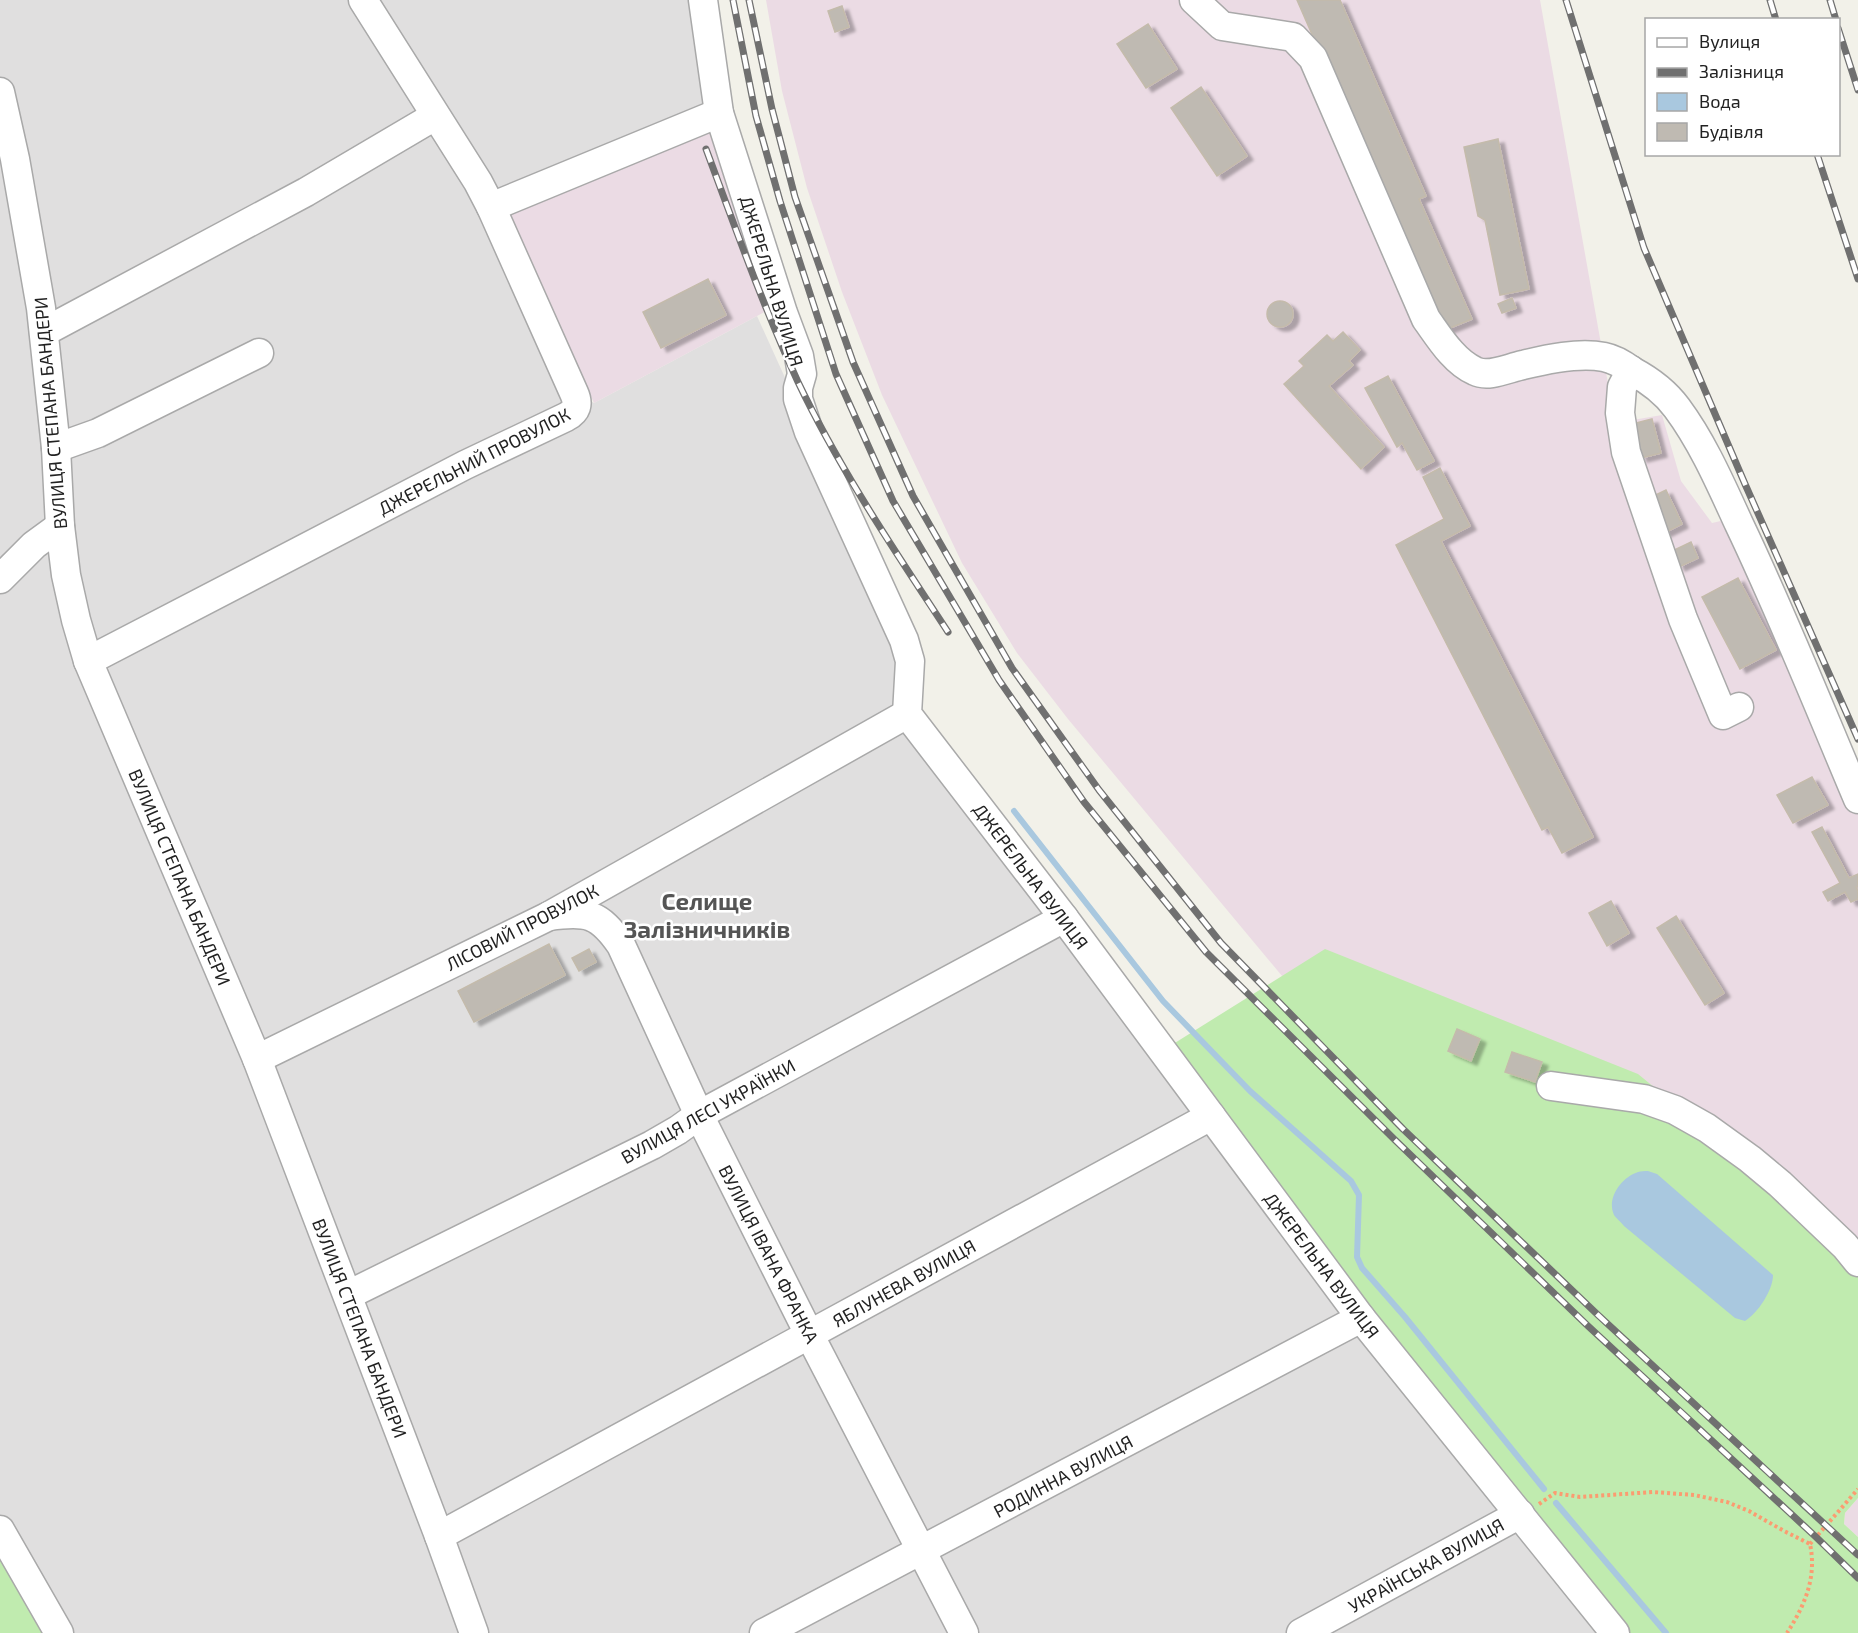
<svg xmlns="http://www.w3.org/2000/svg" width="1858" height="1633" viewBox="0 0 1858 1633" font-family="'Exo 2',sans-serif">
  <defs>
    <filter id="shadow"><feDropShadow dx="6" dy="4" stdDeviation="1.5" flood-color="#0004"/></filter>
  </defs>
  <rect width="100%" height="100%" fill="#f2f1e9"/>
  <polygon fill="#e0dfdf" points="0,0 703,0 719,113 574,392 594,403 757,316 904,640 907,714 1615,1633 59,1633 0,1530"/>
  <g fill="#ebdbe4">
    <polygon points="766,0 1540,0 1615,423 1662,415 1681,481 1712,523 1725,520 1858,804 1858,1459 1292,988 1068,719 1017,653 962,563 882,395 842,292 807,188 782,91"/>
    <polygon points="715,127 772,308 594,403 506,213"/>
    <polygon points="1858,1498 1858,1537 1844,1524 1845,1513"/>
  </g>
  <g fill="#c0ebaf">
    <polygon points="1325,949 1638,1074 1833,1234 1858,1262 1858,1498 1845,1513 1844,1524 1858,1537 1858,1633 1615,1633 1162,1051"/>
    <polygon points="0,1530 59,1633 0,1633"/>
  </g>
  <path fill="#a9c8df" d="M1648 1171 1657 1174 1773 1275C1773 1290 1758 1313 1745 1321L1735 1318 1624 1226C1621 1222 1616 1218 1614 1215 1606 1198 1622 1177 1638 1172 1641 1171 1644 1171 1648 1171Z"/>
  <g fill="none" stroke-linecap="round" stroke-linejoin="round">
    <g stroke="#a9c8df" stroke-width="6">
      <polyline points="1014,811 1163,1001 1250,1091 1351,1181 1359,1195 1357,1257 1362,1268 1405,1317 1544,1489"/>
      <polyline points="1556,1503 1666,1633"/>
    </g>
  </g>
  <g fill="#bfbab2" stroke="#c4bbab" stroke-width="1.5" filter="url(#shadow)">
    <polygon points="1297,0 1340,0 1426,196 1419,199 1472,319 1445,330 1390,213"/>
    <polygon points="842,6 849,27 835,32 828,11"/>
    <polygon points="1148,24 1177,69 1146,88 1117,44"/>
    <polygon points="1201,87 1247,156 1217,176 1171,108"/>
    <polygon points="1498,139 1529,289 1500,295 1485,220 1478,216 1464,147"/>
    <polygon points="708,279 726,315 661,348 643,312"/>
    <polygon points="1512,298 1516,308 1502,313 1498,304"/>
    <circle cx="1280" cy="314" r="13"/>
    <polygon points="1343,332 1360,350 1349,361 1353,365 1329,386 1384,447 1361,469 1284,384 1304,366 1299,361 1327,335 1333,341"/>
    <polygon points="1388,376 1434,461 1417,470 1402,443 1397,447 1365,388"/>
    <polygon points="1652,419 1661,453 1641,458 1632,424"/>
    <polygon points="1440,468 1470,526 1441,541 1593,837 1562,853 1548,827 1542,830 1396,545 1444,519 1423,477"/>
    <polygon points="1666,490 1682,524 1664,533 1647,499"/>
    <polygon points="1691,542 1698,558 1679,567 1672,551"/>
    <polygon points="1738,578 1776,650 1740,669 1702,597"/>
    <polygon points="1812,777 1828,805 1793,823 1777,795"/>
    <polygon points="1822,827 1849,878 1858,874 1858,886 1856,887 1858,891 1858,899 1851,902 1845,892 1828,901 1823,892 1840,883 1812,832"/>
    <polygon points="1611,901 1629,933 1607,946 1589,913"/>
    <polygon points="1676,916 1724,993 1705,1005 1657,928"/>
    <polygon points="549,944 565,975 474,1022 458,991"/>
    <polygon points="589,949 596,962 579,971 572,958"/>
    <polygon points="1457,1029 1480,1039 1471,1061 1448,1051"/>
    <polygon points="1512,1052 1542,1062 1535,1082 1505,1072"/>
  </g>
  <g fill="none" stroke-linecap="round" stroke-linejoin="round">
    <defs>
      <g id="minor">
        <polyline points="703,0 719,113 783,313 799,356 802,374 798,388 798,399 809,432 904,640 910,661 907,714 1064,918 1361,1318 1615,1633"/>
        <path d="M1194 0 1222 26 1293 37 1313 58 1426 319C1439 337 1454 362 1475 371 1489 378 1508 368 1523 365 1547 359 1579 352 1604 357 1614 359 1624 365 1632 371 1649 380 1666 393 1677 408 1703 443 1721 485 1739 524 1782 614 1819 707 1858 799"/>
        <polyline points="0,92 15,159 41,308 56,448 60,526 66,575 76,620 88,661 257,1059 439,1536 474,1633"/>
        <polyline points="491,207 719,113"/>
        <polyline points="44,332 306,192 435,116"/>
        <polyline points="1631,370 1622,387 1620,413 1626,452 1683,619 1723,715 1739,707"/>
        <polyline points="56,448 98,433 259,353"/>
        <polyline points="0,579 34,545 60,526"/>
        <path d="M88 661 465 465 566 417C577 411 579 404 574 393L491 207 478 182 363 0"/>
        <path d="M549 916C587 911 599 913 621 945L699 1115 809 1334 964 1633"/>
        <polyline points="257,1059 549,916 907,714"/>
        <polyline points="1551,1086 1644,1099 1675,1110 1707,1128 1750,1159 1780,1184 1845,1246 1858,1262"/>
        <polyline points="348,1295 652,1145 678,1130 699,1115 1064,918"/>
        <polyline points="0,1530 59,1633"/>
        <polyline points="439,1536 1211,1116"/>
        <polyline points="764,1633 1361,1318"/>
        <polyline points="1301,1633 1520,1514"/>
      </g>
    </defs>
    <use href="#minor" stroke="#a9a9a9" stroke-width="31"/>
    <g stroke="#fb9c71" stroke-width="4" stroke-dasharray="3 3" stroke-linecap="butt">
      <path d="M1539 1504 1555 1493 1580 1497 1653 1492 1694 1495 1727 1502 1749 1511 1784 1531 1810 1544C1817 1577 1805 1605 1787 1633"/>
      <polyline points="1810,1544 1858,1489"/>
    </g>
    <use href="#minor" stroke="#fff" stroke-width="28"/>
    <defs>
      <g id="rail">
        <polyline points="733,0 756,116 780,201 836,374 893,501 999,680 1084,802 1206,952 1395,1140 1588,1326 1816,1537 1858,1578"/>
        <polyline points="749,0 772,109 795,197 853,362 913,496 1012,668 1099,790 1221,943 1403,1129 1598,1315 1858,1555"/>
        <polyline points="1566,0 1644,248 1745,484 1858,739"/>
        <polyline points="1770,0 1776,20"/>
        <polyline points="1830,0 1836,20"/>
        <polyline points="1838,28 1858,90"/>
        <path d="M706 149C735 227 763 306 798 382 840 470 895 551 948 632"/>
        <polyline points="1817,154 1858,279"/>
      </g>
    </defs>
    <use href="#rail" stroke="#707070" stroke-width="7"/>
    <use href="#rail" stroke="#fff" stroke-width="4.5" stroke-dasharray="14" stroke-linecap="butt"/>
  </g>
  <g text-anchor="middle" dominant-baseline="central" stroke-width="5" stroke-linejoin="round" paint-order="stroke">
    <g font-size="18" fill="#222" stroke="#fff">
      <text transform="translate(772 281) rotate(73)">ДЖЕРЕЛЬНА ВУЛИЦЯ</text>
      <text transform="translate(50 413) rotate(-95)">ВУЛИЦЯ СТЕПАНА БАНДЕРИ</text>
      <text transform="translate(474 461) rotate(-27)">ДЖЕРЕЛЬНИЙ ПРОВУЛОК</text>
      <text transform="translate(1031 876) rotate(53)">ДЖЕРЕЛЬНА ВУЛИЦЯ</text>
      <text transform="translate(180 877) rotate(67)">ВУЛИЦЯ СТЕПАНА БАНДЕРИ</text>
      <text transform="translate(522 927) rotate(-27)">ЛІСОВИЙ ПРОВУЛОК</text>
      <text transform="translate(708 1111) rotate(-29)">ВУЛИЦЯ ЛЕСІ УКРАЇНКИ</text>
      <text transform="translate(769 1254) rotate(63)">ВУЛИЦЯ ІВАНА ФРАНКА</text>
      <text transform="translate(1322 1265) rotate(53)">ДЖЕРЕЛЬНА ВУЛИЦЯ</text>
      <text transform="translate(904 1283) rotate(-29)">ЯБЛУНЕВА ВУЛИЦЯ</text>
      <text transform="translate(360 1328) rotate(69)">ВУЛИЦЯ СТЕПАНА БАНДЕРИ</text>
      <text transform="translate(1063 1476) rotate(-28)">РОДИННА ВУЛИЦЯ</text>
      <text transform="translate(1426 1565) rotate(-29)">УКРАЇНСЬКА ВУЛИЦЯ</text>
    </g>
    <g font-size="24" font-weight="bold" fill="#555" stroke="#fff">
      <text x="707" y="900">Селище<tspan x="707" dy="28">Залізничників</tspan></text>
    </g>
  </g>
  <rect x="1645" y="18" width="195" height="138" fill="#ffffff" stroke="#a7a7a7" stroke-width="1.5"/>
  <rect x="1657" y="38" width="30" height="9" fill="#ffffff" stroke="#a7a7a7" stroke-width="1.5"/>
  <text x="1699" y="48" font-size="18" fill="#222222">Вулиця</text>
  <rect x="1657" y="68" width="30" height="9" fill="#707070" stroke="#a7a7a7" stroke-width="1.5"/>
  <text x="1699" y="78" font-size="18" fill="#222222">Залізниця</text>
  <rect x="1657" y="93" width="30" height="18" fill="#a9c8df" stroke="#a7a7a7" stroke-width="1.5"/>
  <text x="1699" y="108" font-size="18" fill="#222222">Вода</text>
  <rect x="1657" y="123" width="30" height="18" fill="#bfbab2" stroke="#a7a7a7" stroke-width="1.5"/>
  <text x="1699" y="138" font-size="18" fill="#222222">Будівля</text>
</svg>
